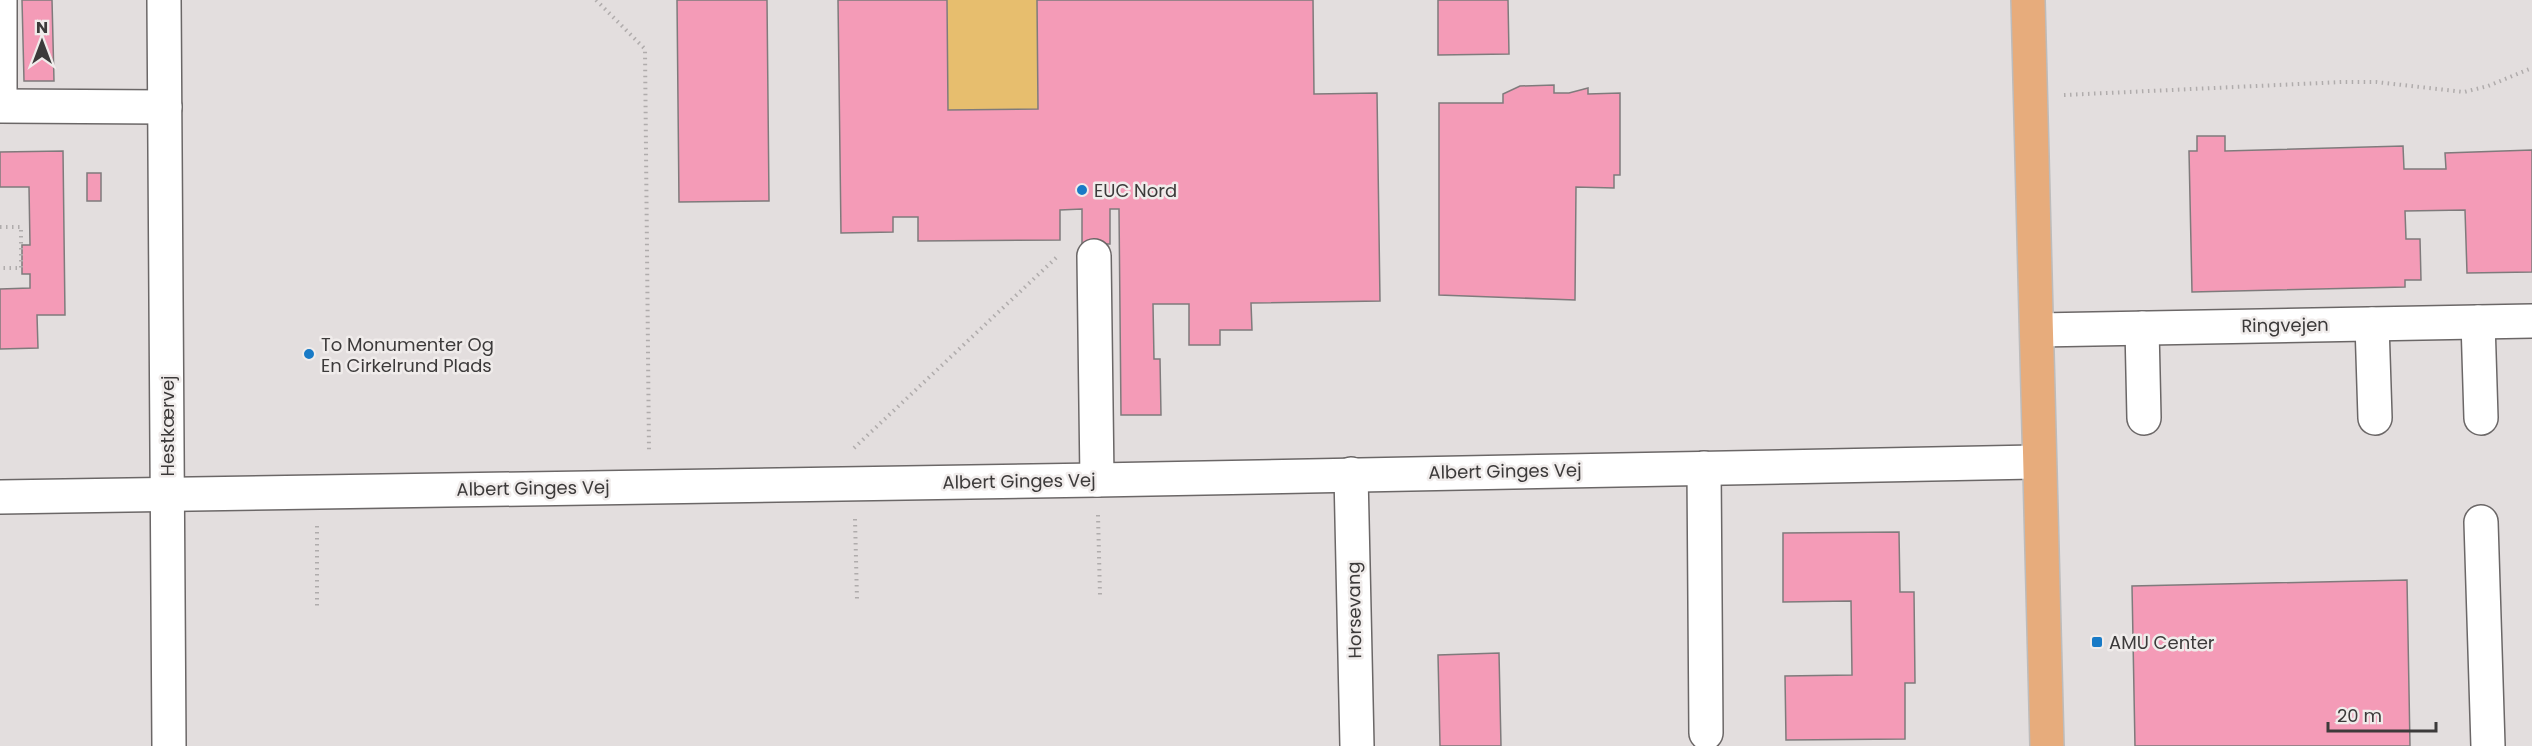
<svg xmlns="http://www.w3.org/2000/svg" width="2532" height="746" viewBox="0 0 2532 746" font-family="Poppins,sans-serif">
  <rect width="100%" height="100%" fill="#e3dede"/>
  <polygon fill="#e7be6e" points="947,0 1037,0 1038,109 948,110"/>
  <g fill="#f49bb7" stroke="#7f7b7c" stroke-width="1.5">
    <polygon points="22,0 52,0 54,81 24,81"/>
    <polygon points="677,0 767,0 769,201 679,202"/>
    <polygon points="838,0 947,0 948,110 1038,109 1037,0 1313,0 1314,94 1377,93 1380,301 1251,303 1252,330 1220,330 1220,345 1189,345 1189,304 1153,304 1154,359 1160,359 1161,415 1121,415 1119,209 1110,209 1110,244 1082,244 1082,209 1060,210 1060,240 918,241 918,217 893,217 893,232 841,233"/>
    <polygon points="1438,0 1508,0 1509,54 1438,55"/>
    <polygon points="1554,85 1554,93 1569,93 1588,88 1588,94 1620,93 1620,175 1614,175 1614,188 1576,187 1575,300 1439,295 1439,103 1503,103 1503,94 1520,86"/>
    <polygon points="2197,136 2225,136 2225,151 2403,146 2404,169 2446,169 2445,153 2532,150 2532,272 2467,273 2465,210 2405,211 2406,239 2420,239 2421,280 2405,280 2405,287 2192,292 2189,151 2197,151"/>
    <polygon points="63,151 65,315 37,315 38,348 0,349 0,289 30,288 30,274 22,274 22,245 30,245 29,187 0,187 0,152"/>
    <rect x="87" y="173" width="14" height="28"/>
    <polygon points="1899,532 1900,592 1914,592 1915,683 1905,683 1905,739 1786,740 1785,676 1852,675 1851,601 1783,602 1783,533"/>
    <polygon points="2407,580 2410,746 2135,746 2132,586"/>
    <polygon points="1499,653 1501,746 1440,746 1438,655"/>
  </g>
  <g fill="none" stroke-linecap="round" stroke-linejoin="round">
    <defs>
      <g id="minor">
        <polyline points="164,0 169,746"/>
        <polyline points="0,97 0,0"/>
        <polyline points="0,106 165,107"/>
        <polyline points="1094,256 1097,480"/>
        <polyline points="2478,322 2481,418"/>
        <polyline points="2372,324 2375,418"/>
        <polyline points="2142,328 2144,418"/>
        <polyline points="2038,330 2532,321"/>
        <polyline points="1704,468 1706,733"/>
        <polyline points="1351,474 1357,746"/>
        <polyline points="0,497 1097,480 2038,462"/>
        <polyline points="2481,522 2488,746"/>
      </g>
      <polyline id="major" points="2028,0 2047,746"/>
    </defs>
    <use href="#minor" stroke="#6b6767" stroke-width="36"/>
    <use href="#major" stroke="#bdbcbc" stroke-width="36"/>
    <g stroke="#b0acac" stroke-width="4" stroke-dasharray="1.5 4.5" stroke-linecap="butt">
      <polyline points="596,0 645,49 649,452"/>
      <polyline points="2064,95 2342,82 2376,82 2464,92 2488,86 2532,68"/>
      <polyline points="0,227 21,227 21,268 0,268"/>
      <polyline points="854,448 1058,256"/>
      <polyline points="1098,515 1100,595"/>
      <polyline points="855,519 857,599"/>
      <polyline points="317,526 317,607"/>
    </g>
    <use href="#minor" stroke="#fff" stroke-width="33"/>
    <use href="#major" stroke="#e7ac7c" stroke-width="33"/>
  </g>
  <g fill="#187ac6" stroke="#f0eceb" stroke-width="2">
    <circle cx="1082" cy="190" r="6"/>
    <circle cx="309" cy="354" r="6"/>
    <rect x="2091" y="636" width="12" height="12" rx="3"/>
  </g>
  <g text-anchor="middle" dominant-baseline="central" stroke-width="5" stroke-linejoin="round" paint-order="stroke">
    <g font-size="18" fill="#3c3a3a" stroke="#f0eceb" text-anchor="start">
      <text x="1094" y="190">EUC Nord</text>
      <text x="321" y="344">To Monumenter Og<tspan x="321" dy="21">En Cirkelrund Plads</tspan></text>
      <text x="2109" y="642">AMU Center</text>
    </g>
    <g font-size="18" fill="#3c3a3a" stroke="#f0eceb">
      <text transform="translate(2285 325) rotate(-1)">Ringvejen</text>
      <text transform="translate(167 426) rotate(-90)">Hestkærvej</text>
      <text transform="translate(1505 471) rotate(-1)">Albert Ginges Vej</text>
      <text transform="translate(1019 481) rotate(-1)">Albert Ginges Vej</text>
      <text transform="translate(533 488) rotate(-1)">Albert Ginges Vej</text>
      <text transform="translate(1354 610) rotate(-91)">Horsevang</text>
    </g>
  </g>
  <g transform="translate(42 42)" stroke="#f0eceb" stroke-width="4.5" paint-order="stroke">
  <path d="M0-4.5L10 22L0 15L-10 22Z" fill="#3c3a3a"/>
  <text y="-9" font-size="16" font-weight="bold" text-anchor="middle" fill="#3c3a3a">N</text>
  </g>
  <path d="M2328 722v9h108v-9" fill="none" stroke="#3c3a3a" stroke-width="3"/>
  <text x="2337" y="722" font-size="18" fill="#3c3a3a" stroke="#f0eceb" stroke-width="4.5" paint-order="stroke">20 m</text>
</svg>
